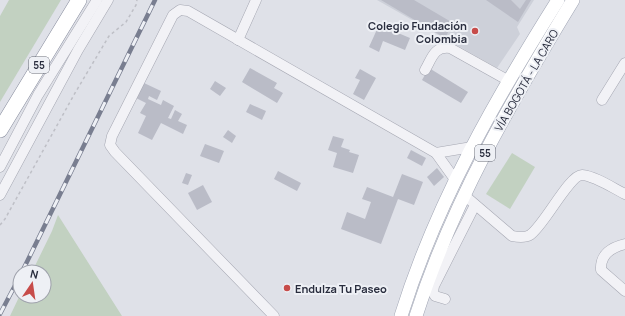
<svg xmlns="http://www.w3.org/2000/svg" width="625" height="316" viewBox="0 0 625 316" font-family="Manrope,sans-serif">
  <rect width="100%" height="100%" fill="#dfe1e8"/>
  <polygon fill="#cdd0d9" points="377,0 534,0 517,27 520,34 497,68"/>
  <g fill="#c2d1c1">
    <polygon points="9,0 61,0 0,102 0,16"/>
    <polygon points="512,153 535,167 510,209 486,194"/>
    <polygon points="58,215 122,316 10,316 20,295 44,296 44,272 32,272 52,231"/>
  </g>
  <g fill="#babcc7">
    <polygon points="381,0 414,0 453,23 445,38"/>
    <polygon points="486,0 511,0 520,9 526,0 531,0 518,22"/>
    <polygon points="379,25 410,38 405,50 383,41 379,52 369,47"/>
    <polygon points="250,68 277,83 274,88 283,93 277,103 242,82"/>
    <polygon points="429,68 468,92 461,103 422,80"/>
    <polygon points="360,69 376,78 364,100 353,94 360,80 355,78"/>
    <polygon points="215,81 226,88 220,96 210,89"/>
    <polygon points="144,83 161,91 157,100 149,96 148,99 161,105 163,100 174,106 168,118 171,119 175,110 182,114 178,121 187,125 183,134 161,123 152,140 138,133 146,116 140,113 146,103 136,98"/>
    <polygon points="250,104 266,111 262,120 246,112"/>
    <polygon points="228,130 236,136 232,143 223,137"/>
    <polygon points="333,136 344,139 341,147 350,150 349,152 359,155 353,173 333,167 337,153 328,150"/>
    <polygon points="205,144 224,151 219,163 200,156"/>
    <polygon points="411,150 426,158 422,166 407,158"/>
    <polygon points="437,168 444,177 434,186 427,177"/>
    <polygon points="278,171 301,183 297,191 274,179"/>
    <polygon points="186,173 192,175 188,185 182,183"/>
    <polygon points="402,174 423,182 414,205 398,199 381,244 341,229 347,212 365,219 371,202 362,199 367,187 393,197"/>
    <polygon points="203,185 212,202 197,210 188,193"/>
  </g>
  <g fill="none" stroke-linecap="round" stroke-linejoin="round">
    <defs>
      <g id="minor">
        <polyline points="238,40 256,0"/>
        <path d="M425 70C432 58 434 46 450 48L509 81"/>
        <polyline points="602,100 625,63"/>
        <polyline points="436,153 472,147"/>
        <polyline points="0,167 38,95 97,0"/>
        <polyline points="0,195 78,50 108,0"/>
        <path d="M464 195 512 236C517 237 525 238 530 235 544 226 569 175 582 175 595 176 613 188 625 194"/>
        <path d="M625 244C612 247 600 254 601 270L625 291"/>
        <polyline points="445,299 435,296 433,292 434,286 475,205"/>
        <polyline points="274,316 115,152 110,145 112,136 173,15 180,10 188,11 436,153 456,181"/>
      </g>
      <g id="major">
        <path d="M401 316C436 203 495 100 558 0"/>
        <path d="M416 316C452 203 512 100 573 0"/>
      </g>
      <polyline id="highway" points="0,130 79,0"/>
    </defs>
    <use href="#minor" stroke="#a5a7b2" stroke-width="11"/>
    <use href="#major" stroke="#9fa4b3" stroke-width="14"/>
    <use href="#highway" stroke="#878c9d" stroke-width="16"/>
    <polyline stroke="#bebfc6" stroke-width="1.5" stroke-dasharray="3 3" stroke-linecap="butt" points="0,225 5,219 75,93 109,36 126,22 136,5 137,0"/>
    <use href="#minor" stroke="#f2f2f6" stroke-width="10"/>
    <use href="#major" stroke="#fff" stroke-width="13"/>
    <use href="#highway" stroke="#fff" stroke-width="15"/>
    <defs>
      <g id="rail">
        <polyline points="22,272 155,0"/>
        <polyline points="0,314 20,276"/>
      </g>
    </defs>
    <use href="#rail" stroke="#797e90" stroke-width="4.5"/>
    <use href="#rail" stroke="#eef0f5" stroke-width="3" stroke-dasharray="9" stroke-linecap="butt"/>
  </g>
  <g fill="#c74c4a" stroke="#eef0f5" stroke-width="1.5">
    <circle cx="475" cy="31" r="4"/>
    <circle cx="287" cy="288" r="4"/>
  </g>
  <g text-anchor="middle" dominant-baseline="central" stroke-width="4" stroke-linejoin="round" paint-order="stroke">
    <g fill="#eef0f5" stroke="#646875" stroke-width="1">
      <rect x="29" y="57" width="20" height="16" rx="3"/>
      <rect x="475" y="145" width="20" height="16" rx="3"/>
    </g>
    <g font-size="10" font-weight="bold" fill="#292d3e">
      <text x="39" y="65">55</text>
      <text x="485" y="153">55</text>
    </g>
    <g font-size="11" font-weight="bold" fill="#292d3e" stroke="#eef0f5" text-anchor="end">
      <text x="467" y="25">Colegio Fundación<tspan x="467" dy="13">Colombia</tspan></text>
      <text x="295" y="288" text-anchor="start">Endulza Tu Paseo</text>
    </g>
    <g font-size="11" fill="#292d3e" stroke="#eef0f5">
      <text transform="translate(526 80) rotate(-60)">VÍA BOGOTÁ - LA CARO</text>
    </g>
  </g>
  <g transform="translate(32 284) rotate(13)"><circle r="19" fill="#eef0f5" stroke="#9fa2ac"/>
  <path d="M0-3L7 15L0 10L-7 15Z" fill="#c74c4a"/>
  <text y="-6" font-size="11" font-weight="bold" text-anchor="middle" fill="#292d3e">N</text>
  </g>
</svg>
